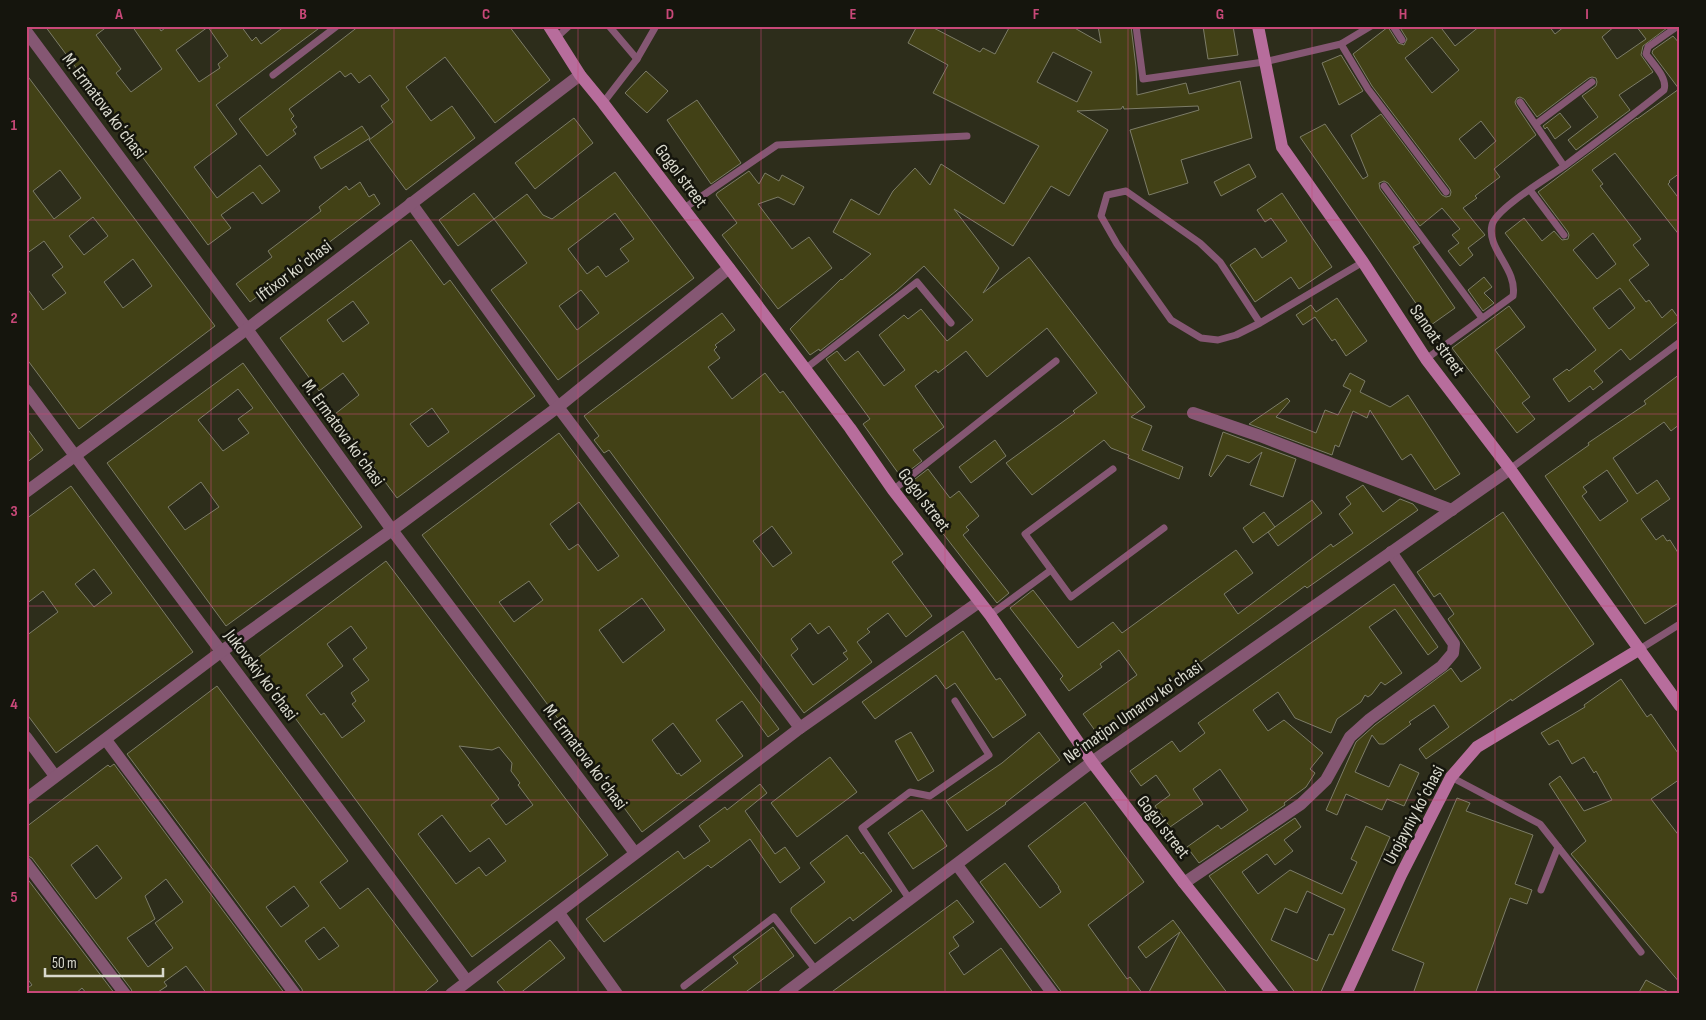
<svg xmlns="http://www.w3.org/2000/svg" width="1706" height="1020" viewBox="0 0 1706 1020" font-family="'Sofia Sans Condensed',sans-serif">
  <rect width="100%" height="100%" fill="#2d2d1b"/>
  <g fill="#424116" stroke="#7c7c67" fill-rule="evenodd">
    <path d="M45 26H108L96 35 121 69 116 73 131 92 162 69 132 26H158L161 31 168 26H241L252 41 256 37 261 44 285 26H322L216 105 237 134 194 167 217 198 260 165 280 191 262 204 253 192 221 215 231 228 208 245ZM208 27 228 56 218 64 220 68 199 82 176 50Z"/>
    <polygon points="359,26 509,26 550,80 495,123 445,57 406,87 431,121 452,106 475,138 406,190 369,140 393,122 381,106 389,100 370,75 359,83 351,73 345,77 340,71 289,109 294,116 291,119 297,127 293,130 296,134 267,156 239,119"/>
    <path d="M917 26H930L980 52 983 48 995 54 1010 26H1071L1101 43 1098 26H1131L1136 67 1137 95 1186 83 1189 94 1240 81 1252 138 1181 160 1188 183 1149 195 1130 130 1199 110 1198 106 1124 109 1123 106 1121 109 1077 111 1108 130 1069 196 1051 186 1013 246 954 209 999 268 983 293 1029 257 1145 407 1131 417 1152 426 1142 450 1183 467 1179 479 1128 458 1129 455 1111 448 1104 440 1032 495 1006 463 1075 413 1073 411 1097 393 1047 328 987 377 966 351 938 373 936 370 915 386 944 427 913 450 922 461 901 477 863 424 870 419 826 359 837 351 845 361 858 351 884 386 905 370 879 335 904 315 908 319 921 309 947 341 973 320 924 266 896 291 820 351 819 349 810 355 790 329 841 279 842 280 871 254 833 232 851 199 879 215 893 191 915 168 930 185 941 164 1004 204 1039 146 933 93 948 65 908 43ZM1053 52 1092 72 1077 102 1037 82Z"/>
    <polygon points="1203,26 1233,26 1238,55 1208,59"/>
    <path d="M1399 26H1445L1442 29 1455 46 1480 26H1549L1555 34 1565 26H1615L1602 37 1617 59 1646 39 1636 26 1667 28 1643 46 1641 55 1653 72 1619 95 1630 110 1576 150 1568 140 1598 117 1582 96 1596 86 1597 82 1596 78 1592 77 1589 78 1537 117 1524 99 1520 97 1517 98 1515 102 1516 105 1536 135 1494 169 1500 177 1475 196 1477 198 1463 208 1485 235 1468 248 1473 255 1460 266 1448 251 1459 243 1452 235 1460 229 1442 208 1420 226 1388 183 1384 181 1379 183 1380 189 1420 243 1413 247 1455 308 1431 325 1300 137 1325 124 1363 179 1368 176 1351 135 1381 114 1442 195 1446 197 1450 196 1451 192 1450 189 1372 86 1353 54 1388 27 1398 43 1404 45 1407 39ZM1432 37 1459 70 1432 93 1405 58ZM1481 121 1496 141 1475 159 1459 139Z"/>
    <path d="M1673 36 1680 44V173L1669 181 1670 182 1668 184 1680 200V236L1615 153 1592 170 1603 184 1600 186 1641 239 1633 245 1649 265 1629 280 1646 302 1649 300 1662 318 1672 309 1680 320 1630 360 1621 349 1594 371 1603 382 1593 390 1590 386 1569 402 1553 379 1567 369 1569 371 1596 350 1505 233 1524 218 1542 241 1554 231 1562 240 1568 239 1569 235 1568 232 1538 192 1637 118V119L1679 89 1652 53 1653 50ZM1593 233 1616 264 1597 279 1573 250ZM1620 288 1635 308 1609 329 1593 308Z"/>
    <polygon points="1341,55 1363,91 1339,105 1322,63"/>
    <polygon points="646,71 668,91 647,113 625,93"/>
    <path d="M26 74 215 326 79 429 26 358V287L43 310 66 293 52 275 63 267 44 241 26 254ZM60 170 81 198 54 219 33 191ZM93 217 108 236 84 255 69 236ZM133 259 152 286 123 308 104 282Z"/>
    <polygon points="697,100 741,163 711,184 667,120"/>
    <polygon points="1560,113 1571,127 1555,139 1547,127 1545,129 1543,126"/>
    <polygon points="574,118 593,143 535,189 515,163"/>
    <polygon points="362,126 370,138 321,169 314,157"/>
    <polygon points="1249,164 1256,177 1221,196 1214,182"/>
    <polygon points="749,171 759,184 765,173 779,181 782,175 804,187 794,205 778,197 758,204 792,249 809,237 832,268 778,309 722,235 737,223 716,195 717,193"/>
    <path d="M615 172 694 278 558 380 491 290 527 263 494 219 527 194 543 215 552 219ZM615 213 634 239 620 249 629 261 606 277 598 266 587 274 568 249ZM581 290 599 313 577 330 559 306Z"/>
    <polygon points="360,182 369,197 374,194 380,204 250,302 236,284 272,257 268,251 321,211 319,207 346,186 349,190"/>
    <polygon points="474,193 494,219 458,246 439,220"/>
    <polygon points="1282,193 1332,267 1299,289 1291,277 1255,302 1230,265 1255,248 1262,258 1287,241 1271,218 1265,222 1257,210"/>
    <path d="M411 240 444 285 450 280 535 396 397 498 335 414 359 395 343 373 319 391 280 338ZM353 301 369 323 343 342 327 320ZM432 408 449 432 428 447 410 424Z"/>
    <polygon points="1484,277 1492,287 1484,293 1494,303 1483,311 1468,290"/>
    <polygon points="1337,298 1367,341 1346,356 1335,339 1332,341 1315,317 1303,325 1296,315 1311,305 1316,312"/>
    <polygon points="1509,306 1525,327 1495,350 1530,397 1522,403 1535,419 1517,433 1452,348"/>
    <path d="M722 313 735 330 715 345 717 347 714 350 720 358 708 367 732 399 765 373 780 393 783 391 903 554 892 562 932 616 906 637 888 613 867 629 870 632 857 642 872 662 804 713 609 450 604 453 594 440 599 436 584 416ZM772 526 792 553 773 567 753 541ZM810 623 818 634 829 626 847 651 843 653 848 659 813 685 791 655 798 649 791 639Z"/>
    <path d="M243 363 362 527 226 626 107 463ZM238 389 253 408 238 419 249 433 223 451 198 420ZM201 482 219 507 185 530 168 507Z"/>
    <polygon points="1350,373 1365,381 1360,392 1390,407 1408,395 1460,474 1435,490 1411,454 1402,460 1370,410 1367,418 1353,411 1339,447 1335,445 1332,455 1249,424 1287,398 1290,401 1276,417 1316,433 1325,410 1338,415 1351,390 1343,386"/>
    <path d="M1680 374V424L1671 431 1664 422 1613 458 1637 494 1657 480 1670 499 1641 519 1656 540 1663 535 1667 541 1670 540 1680 556V602L1645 624 1545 476 1589 445 1588 443 1646 404 1644 401ZM1607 470 1628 501 1600 521 1582 496 1587 492 1583 487Z"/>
    <polygon points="26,427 43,450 26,463"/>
    <polygon points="1223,432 1296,459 1283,497 1250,485 1262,452 1249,463 1227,455 1211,477 1209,475"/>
    <path d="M559 433 779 729 768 737 742 701 716 720 743 756 642 832 422 535ZM579 502 619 556 598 571 578 544 569 550 550 524ZM529 581 543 600 514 622 499 602ZM642 598 665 630 623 663 599 630ZM673 723 701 761 681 776 679 773 677 774 652 740Z"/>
    <polygon points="995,440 1006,456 971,483 959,467"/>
    <polygon points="928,469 950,498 959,491 979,516 966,527 969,530 963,535 1009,593 997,603 906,486"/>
    <polygon points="1363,485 1383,512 1400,499 1413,504 1418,510 1307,588 1305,586 1099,736 1083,714 1137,675 1119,650 1100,664 1102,667 1069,691 1060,679 1063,676 1010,608 1033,590 1078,648 1113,622 1122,633 1236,550 1253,573 1224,594 1238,614 1331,544 1333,547 1353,533 1339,514 1351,504 1346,497"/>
    <path d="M71 486 193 652 56 753 26 713V636L58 612 43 591 26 604V519ZM94 569 112 593 94 607 75 584Z"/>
    <polygon points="1312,500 1322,513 1278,546 1268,532"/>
    <polygon points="1264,512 1275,527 1253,543 1243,528"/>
    <polygon points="1503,512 1594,644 1512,701 1511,699 1426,759 1419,749 1449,727 1434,705 1409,722 1411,724 1384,744 1379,744 1372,735 1355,772 1389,787 1400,764 1419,773 1404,806 1387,799 1382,810 1346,794 1337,815 1326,810 1356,742 1375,725 1451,668 1461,682 1481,668 1448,619 1454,614 1440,593 1434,597 1417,572"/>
    <path d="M386 561 608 855 472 957 253 661ZM351 626 367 648 353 659 369 680 351 693 356 701 352 704 365 721 342 738 324 713 321 715 306 695 343 666 327 644ZM459 746 492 750 499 747 512 763 511 771 520 783 518 785 533 805 506 825 491 805 499 799ZM442 815 470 852 489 838 506 861 486 876 479 867 456 884 418 834Z"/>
    <polygon points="1394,584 1438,647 1428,655 1395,609 1369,627 1402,673 1385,685 1381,682 1372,694 1368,697 1365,695 1361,702 1337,719 1331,733 1295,718 1278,692 1253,710 1268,731 1284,720 1323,753 1310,769 1315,773 1306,787 1284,803 1285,805 1199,863 1187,847 1218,825 1221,829 1248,810 1220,769 1193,789 1203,804 1170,827 1155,806 1170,795 1156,775 1141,786 1130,771 1172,741 1180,752 1205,733 1198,723"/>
    <polygon points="963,631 996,680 1000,678 1026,715 993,738 955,683 946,689 936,675 875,719 862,702"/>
    <polygon points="1621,679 1647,717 1651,714 1680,756 1680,779 1651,799 1680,837 1680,983 1571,854 1586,841 1549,784 1560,776 1584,811 1612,800 1596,771 1594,773 1584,757 1572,764 1558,740 1549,745 1541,733 1585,707 1584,705"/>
    <path d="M217 686 348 861 320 882 340 909 368 888 438 981 422 994H303L302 989 127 754ZM294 886 309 906 281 927 266 907ZM324 927 339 946 319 960 305 941Z"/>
    <polygon points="911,732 934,771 918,781 895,741"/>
    <polygon points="1039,732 1060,760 1005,803 1006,804 967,831 946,801 1002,763"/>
    <polygon points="830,757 857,792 797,837 771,803"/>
    <path d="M114 764 285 994H207L186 966 164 982 167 986 155 994H133L131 989 32 858 26 855V827L108 765 110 767ZM97 845 122 878 96 899 71 865ZM166 879 183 902 155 923 173 948 148 967 127 938 155 919 145 896Z"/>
    <polygon points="760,784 767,793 745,811 775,854 785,847 800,868 780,883 750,839 711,868 708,865 604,942 586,919 678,851 684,859 710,841 699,826 725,807 727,810"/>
    <polygon points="1457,798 1470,803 1466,811 1533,835 1515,884 1532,890 1527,904 1510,898 1475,994 1413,994 1424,963 1392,950"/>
    <polygon points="1085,802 1144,882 1088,925 1127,979 1130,977 1143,994 1063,994 980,882 1005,863 1040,908 1061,892 1058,887 1059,887 1028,846"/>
    <polygon points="922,810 947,846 913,869 888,833"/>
    <path d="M1295 818 1301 827 1284 840 1293 851 1275 865 1267 854 1242 872 1258 894 1290 870 1342 894 1357 862 1351 859 1366 826 1390 837 1320 994H1296L1209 876ZM1307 891 1345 909 1333 935 1329 934 1317 961 1271 940 1285 908 1297 913Z"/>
    <polygon points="847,835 861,854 863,852 892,891 853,921 850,917 815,944 791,912 791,908 825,882 810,863"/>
    <polygon points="26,877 115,994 87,994 82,988 75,994 26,994 26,989 32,985 26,977"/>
    <polygon points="957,900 974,922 953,937 959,946 949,953 964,975 1001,948 1034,994 829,994"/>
    <polygon points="1173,920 1210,970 1228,994 1148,994 1180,932 1146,958 1138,947"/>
    <polygon points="773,927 794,956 743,994 698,994 738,963 733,957"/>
    <polygon points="550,940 565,958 519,994 507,994 497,982"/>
    <polygon points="1646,980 1672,994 1638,994"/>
  </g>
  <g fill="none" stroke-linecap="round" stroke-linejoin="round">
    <g stroke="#855773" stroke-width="7">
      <polyline points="609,26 637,59"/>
      <polyline points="1136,26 1143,79 1264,62 1341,44 1371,26"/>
      <polyline points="1393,26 1402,40"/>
      <polyline points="557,37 569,26"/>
      <polyline points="1341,44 1368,89 1446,192"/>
      <polyline points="273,75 337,26"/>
      <polyline points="1520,102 1564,166"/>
      <polyline points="603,103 637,59 656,26"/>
      <polyline points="1536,124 1592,82"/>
      <polyline points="1384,186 1482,318"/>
      <polyline points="1530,190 1564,235"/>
      <polyline points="683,209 777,145 967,136"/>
      <polyline points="1260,323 1220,262 1200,243 1126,191 1107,195 1101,216 1117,244 1171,320 1201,338 1218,340 1236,335 1260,323 1363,262"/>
      <path d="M1426 359 1513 296C1518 269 1486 249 1492 225 1496 208 1551 176 1566 165 1599 140 1632 116 1664 90 1668 78 1653 64 1646 54L1648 47 1678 26"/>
      <polyline points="805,369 917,282 951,323"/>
      <polyline points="1113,469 1025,534 1071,597 1164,528"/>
      <polyline points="1510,469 1680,342"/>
      <polyline points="893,490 1056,361"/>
      <polyline points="990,615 1051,570"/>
      <polyline points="1640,649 1680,624"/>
      <polyline points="1451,777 1540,824 1641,952"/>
      <polyline points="1541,890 1558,847"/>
      <polyline points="910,900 862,828 910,792 930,796 989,755 955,701"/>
      <polyline points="684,986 774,917 815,969"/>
    </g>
    <g stroke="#855773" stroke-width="12">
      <polyline points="26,31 247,329 392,530 635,853"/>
      <polyline points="411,203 558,407 800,728"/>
      <polyline points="26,390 467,981"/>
      <polyline points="1193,413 1260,436 1452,510"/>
      <polyline points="26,492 247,329 580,75"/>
      <polyline points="26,737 55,776"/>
      <polyline points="106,740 295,994"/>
      <polyline points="26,799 222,651 392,530 558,407 729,268"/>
      <polyline points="26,863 125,994"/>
      <polyline points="957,865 1053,994"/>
      <polyline points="1184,883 1301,804 1326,780 1350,737 1370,719 1442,666 1453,653 1454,644 1391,552"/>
      <polyline points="559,913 617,994"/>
      <polyline points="451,994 800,728 979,602"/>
      <polyline points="784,994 1092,762 1510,469"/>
    </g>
    <g stroke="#b76d9c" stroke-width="12">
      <polyline points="549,26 580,75 603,103 729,268 850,428 893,490 990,615 1092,762 1184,883 1273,994"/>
      <polyline points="1258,26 1282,147 1363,262 1426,359 1510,469 1680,706"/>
      <polyline points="1346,994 1401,875 1451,777 1477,747 1640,649"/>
    </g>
  </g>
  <path fill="none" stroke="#c84878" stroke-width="1" stroke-opacity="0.55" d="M211 26V994M394 26V994M578 26V994M761 26V994M945 26V994M1128 26V994M1312 26V994M1495 26V994M26 220H1680M26 414H1680M26 606H1680M26 800H1680"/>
  <g text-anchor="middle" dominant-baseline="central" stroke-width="5" stroke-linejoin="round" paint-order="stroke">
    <g font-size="18" fill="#d9d9cd" stroke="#15150d">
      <text transform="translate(104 106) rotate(53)">M. Ermatova koʻchasi</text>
      <text transform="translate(681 176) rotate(53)">Gogol street</text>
      <text transform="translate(294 271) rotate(-37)">Iftixor koʻchasi</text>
      <text transform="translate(1437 340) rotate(55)">Sanoat street</text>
      <text transform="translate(343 433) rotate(54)">M. Ermatova koʻchasi</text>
      <text transform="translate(924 500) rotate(53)">Gogol street</text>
      <text transform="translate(261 675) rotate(53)">Jukovskiy koʻchasi</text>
      <text transform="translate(1133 712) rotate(-35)">Neʻmatjon Umarov koʻchasi</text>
      <text transform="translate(585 757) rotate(53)">M. Ermatova koʻchasi</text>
      <text transform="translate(1414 815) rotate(-62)">Urоjayniy koʻchasi</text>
      <text transform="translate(1163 827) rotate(52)">Gogol street</text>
    </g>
  </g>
  <rect width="1706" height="1020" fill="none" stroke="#15150d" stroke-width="55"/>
  <path d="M45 968v8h118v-8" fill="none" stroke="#d9d9cd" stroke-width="2.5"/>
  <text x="52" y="968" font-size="15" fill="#d9d9cd" stroke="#15150d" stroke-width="4" paint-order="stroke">50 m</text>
  <rect x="28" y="28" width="1650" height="964" fill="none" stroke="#c84878" stroke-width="2"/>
  <g font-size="16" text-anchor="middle" font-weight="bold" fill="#c84878">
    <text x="119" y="19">A</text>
    <text x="303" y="19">B</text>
    <text x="486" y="19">C</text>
    <text x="670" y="19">D</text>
    <text x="853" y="19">E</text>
    <text x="1036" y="19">F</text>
    <text x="1220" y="19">G</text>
    <text x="1403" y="19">H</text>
    <text x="1587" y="19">I</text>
    <text x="14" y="130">1</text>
    <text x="14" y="323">2</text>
    <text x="14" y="516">3</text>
    <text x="14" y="709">4</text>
    <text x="14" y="902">5</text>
  </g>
</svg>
